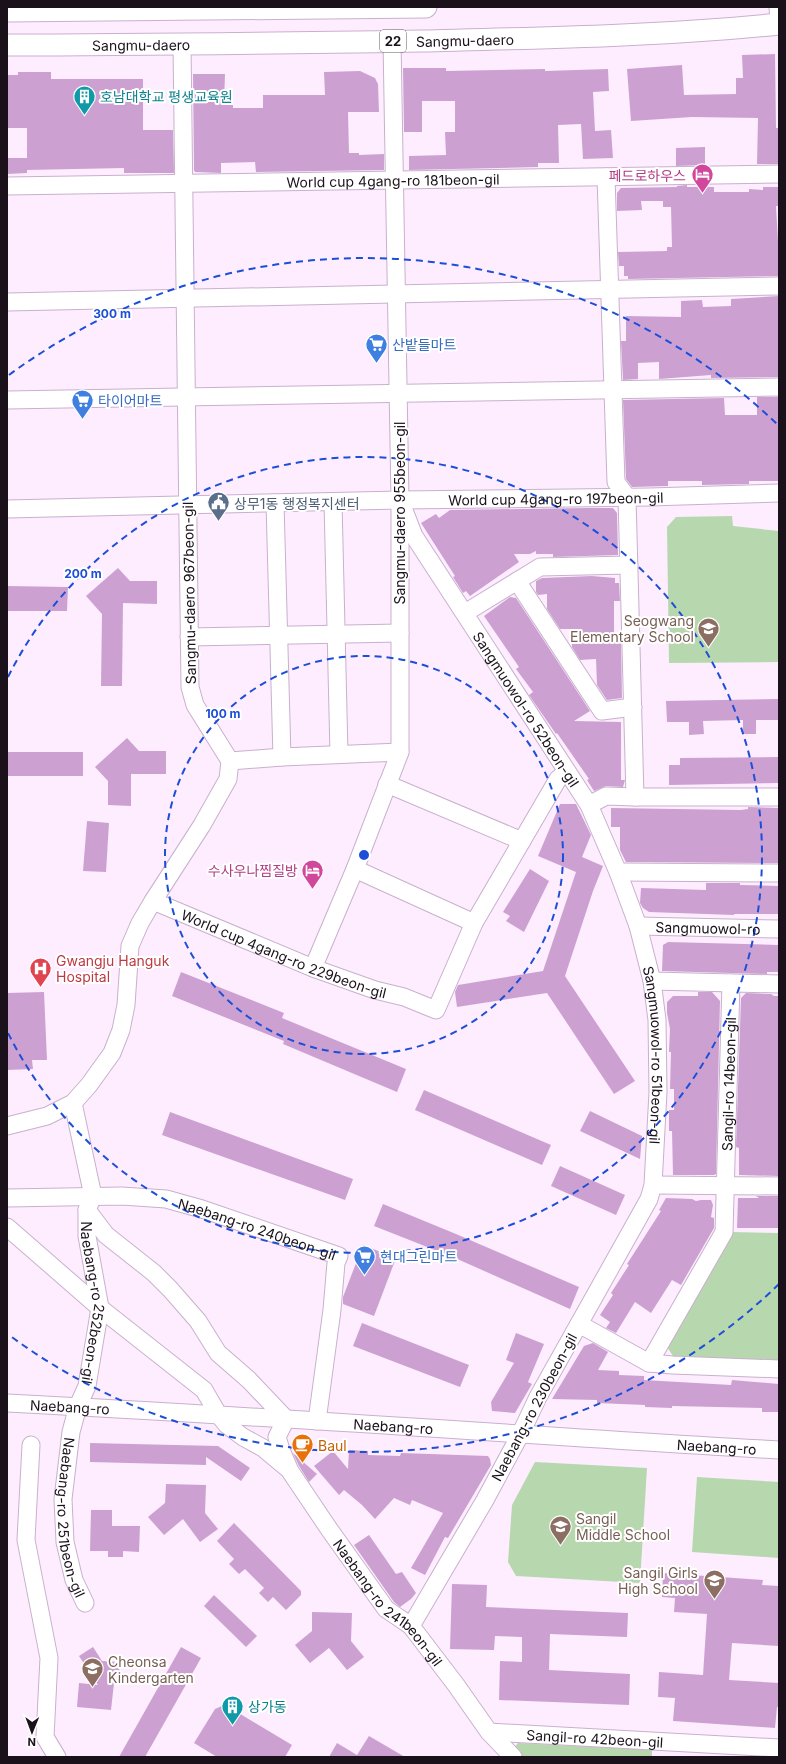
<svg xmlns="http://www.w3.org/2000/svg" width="786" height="1764" viewBox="0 0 786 1764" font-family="Inter,'Noto Sans KR',sans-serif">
  <rect width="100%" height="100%" fill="#fdedff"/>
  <g fill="#b7d8ae">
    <polygon points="732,516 733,526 779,531 779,662 669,663 667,527 676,517"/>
    <polygon points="733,1232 779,1233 779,1362 675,1359 667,1347"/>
    <polygon points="535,1462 647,1468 640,1583 516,1576 508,1562 512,1505"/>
    <polygon points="697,1477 779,1482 779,1558 692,1552"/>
    <polygon points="518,1743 652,1750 652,1757 520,1757 513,1749"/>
  </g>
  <g fill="#cca1d2">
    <polygon points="775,54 776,128 779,128 779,164 757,164 758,118 692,117 631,121 627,69 682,65 684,95 736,94 736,78 743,78 742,55"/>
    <polygon points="403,68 446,68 446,71 545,69 545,71 608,69 609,91 593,92 595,131 611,130 613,158 583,159 581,124 558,125 559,163 538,163 538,167 409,170 409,156 446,155 445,132 455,132 455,101 422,101 422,132 404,132"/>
    <polygon points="360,71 375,78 378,84 379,112 348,112 349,153 359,153 359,155 384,154 384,170 256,172 255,162 221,163 221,173 195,172 194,170 193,74 225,74 224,105 233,105 233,108 263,108 263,95 325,95 324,72"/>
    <polygon points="18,72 51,72 51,79 143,79 143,130 173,130 174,173 124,173 124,168 27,170 27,173 7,174 7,158 27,158 27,128 7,128 7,75 18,75"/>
    <polygon points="705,147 705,165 676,166 676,148"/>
    <polygon points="687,185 687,187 714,187 714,192 749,192 749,189 763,190 763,187 779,187 779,206 776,206 778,241 779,241 779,276 628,279 628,276 624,276 624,266 619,266 618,252 667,251 667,247 672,247 671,207 663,207 663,201 641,201 642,210 617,211 617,193 621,188 677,187 677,186"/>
    <polygon points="779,296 779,377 711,378 711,375 659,379 659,362 638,363 638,379 623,380 621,341 626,341 626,316 681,317 681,301 702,300 703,307 731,306 731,299"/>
    <polygon points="757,397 779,397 779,481 749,481 749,484 702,485 702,481 668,481 668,486 632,487 626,479 623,400 724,398 725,415 757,415"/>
    <polygon points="586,508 613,508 617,513 618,555 553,557 553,554 536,554 536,551 530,554 514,554 519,562 470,596 466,591 463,593 453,577 455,576 421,523 436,514 439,518 450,510"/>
    <polygon points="118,568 130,581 157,581 157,604 123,603 122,686 101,686 102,614 86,596"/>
    <polygon points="592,576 615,578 615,583 619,583 620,601 614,601 614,642 621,642 622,698 607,700 597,685 596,659 580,660 572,647 572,629 560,629 547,609 547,594 538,595 536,592 536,581 542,578"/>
    <polygon points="7,586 68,587 67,611 7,611"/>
    <polygon points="510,597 516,598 590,711 574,721 621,722 621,780 625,780 623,787 606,786 594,791 587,780 589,779 557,733 556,734 529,695 533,692 516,669 519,667 484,616"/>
    <polygon points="779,699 779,720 756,720 756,734 743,734 743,720 703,721 704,734 689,735 689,722 667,722 666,701"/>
    <polygon points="127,738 139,751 166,751 166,774 131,774 131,806 108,805 108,781 95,767"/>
    <rect x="7" y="752" width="76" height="24"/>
    <polygon points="779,757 779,783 669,785 669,765 680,765 680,758"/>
    <polygon points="560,804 576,804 591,835 582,857 603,866 593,891 565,976 635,1081 614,1094 547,993 457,1007 455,992 458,985 543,971 576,872 538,856"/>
    <polygon points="748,807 779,808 779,863 626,862 620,850 620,827 611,827 611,808 741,810 748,809"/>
    <polygon points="87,821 109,823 106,872 83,871"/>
    <polygon points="530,869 549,881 524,932 506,921 510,916 503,912"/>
    <polygon points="706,883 740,883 740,885 779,886 779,914 734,914 734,915 649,912 643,908 640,903 641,888 706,890"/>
    <polygon points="668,942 779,945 779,972 767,972 767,974 662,971 663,945"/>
    <polygon points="181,972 284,1013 282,1018 406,1069 397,1092 283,1044 284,1041 172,996"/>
    <polygon points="44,992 47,1060 32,1060 33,1069 7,1070 7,993"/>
    <polygon points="698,992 712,992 720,1001 716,1174 714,1175 673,1175 672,1131 669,1131 669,1110 674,1110 674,1089 670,1089 671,1052 669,1052 670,1029 667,1013 667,1002 673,996 698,996"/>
    <polygon points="746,993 771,994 774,996 779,996 779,1176 739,1175 739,1148 736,1147 741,998"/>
    <polygon points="424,1090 551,1145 542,1165 415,1110"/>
    <polygon points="590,1111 642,1136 640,1159 580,1131"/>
    <polygon points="170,1112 353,1179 345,1200 162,1135"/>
    <polygon points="560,1166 625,1195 616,1215 551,1186"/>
    <polygon points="756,1196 779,1196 779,1228 737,1228 738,1198 759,1198"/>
    <polygon points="666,1198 692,1199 696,1201 701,1200 711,1200 713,1205 711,1217 714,1218 714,1228 681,1285 672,1280 651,1313 635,1302 616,1333 606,1328 610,1322 600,1315 613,1295 611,1293 629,1265 627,1264 661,1211 659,1210"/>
    <polygon points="383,1204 456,1234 579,1287 570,1309 455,1258 374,1226"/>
    <polygon points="363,1245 396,1258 374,1316 343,1304 343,1297"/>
    <polygon points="362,1323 469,1365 460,1387 353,1346"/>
    <polygon points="516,1333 544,1344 528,1382 532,1384 515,1413 492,1411 491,1402 514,1363 506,1360"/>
    <polygon points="593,1343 608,1352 598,1370 619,1371 619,1375 644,1376 644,1380 731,1385 732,1380 779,1384 779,1412 762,1412 762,1408 672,1406 672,1408 645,1407 645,1405 597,1403 597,1400 552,1399 584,1346"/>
    <polygon points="90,1443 218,1446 250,1468 241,1481 206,1457 206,1465 90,1462"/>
    <polygon points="349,1450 368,1451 368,1455 400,1456 401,1453 488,1456 490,1459 491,1465 448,1538 445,1537 425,1575 411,1568 443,1513 412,1500 410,1505 394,1498 375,1519 362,1505 344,1490 339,1495 314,1466 333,1451 348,1469"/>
    <polygon points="293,1453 317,1474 309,1482 299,1466"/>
    <polygon points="166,1484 206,1485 205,1513 218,1529 200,1542 183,1519 164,1535 148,1517 165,1503"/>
    <polygon points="91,1510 112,1510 112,1526 140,1526 139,1552 123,1551 123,1557 108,1557 108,1551 90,1551"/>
    <polygon points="234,1523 301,1591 301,1595 286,1610 273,1597 268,1602 259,1593 264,1588 245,1569 239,1574 229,1564 234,1559 217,1541"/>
    <polygon points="369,1535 396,1574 402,1572 416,1593 411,1599 400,1607 394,1602 354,1545"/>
    <polygon points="663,1573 763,1580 762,1585 779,1586 779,1646 732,1643 729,1680 779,1683 779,1707 777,1707 775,1728 673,1721 675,1698 658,1697 659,1672 703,1675 707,1614 674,1612 675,1598 662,1597"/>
    <polygon points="452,1584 487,1585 486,1607 628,1613 627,1637 550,1634 549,1670 630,1674 629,1705 499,1700 500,1661 522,1662 522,1637 495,1636 494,1650 450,1649"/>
    <polygon points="214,1595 257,1636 246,1647 204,1606"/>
    <polygon points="312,1612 352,1613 351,1641 364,1657 347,1670 329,1648 310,1663 295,1645 312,1631"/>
    <polygon points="93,1647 102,1661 120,1662 119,1674 115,1674 111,1710 77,1707 79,1683 98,1685 79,1656"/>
    <polygon points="181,1647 201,1658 145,1757 119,1757"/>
    <polygon points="222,1706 227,1706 292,1745 285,1757 217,1757 194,1743 215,1709"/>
    <polygon points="369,1736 405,1757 329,1757 337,1743 357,1755"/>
  </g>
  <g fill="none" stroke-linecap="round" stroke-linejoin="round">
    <defs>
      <g id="minor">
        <polyline points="778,7 779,20"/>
        <polyline points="606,177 616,482 627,497 635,797 779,797"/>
        <path id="s1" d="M7 186 779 174"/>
        <polyline points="7,302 779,286"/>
        <polyline points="7,400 779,387"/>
        <path id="s2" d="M400 500 414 536 589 805 618 872 638 926 652 981 657 1020 658 1092 653 1185 649 1199 538 1397 520 1435 485 1500 411 1626"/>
        <polyline points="333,502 339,754"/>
        <polyline points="275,503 282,757"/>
        <path id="s3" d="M7 509 400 500 650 497 779 493"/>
        <polyline points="517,581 602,711 633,707"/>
        <polyline points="465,613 540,567 629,565"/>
        <polyline points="189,637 400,633"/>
        <polyline points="230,761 282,757 400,752"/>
        <polyline points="387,784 522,841"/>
        <polyline points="589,805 606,796 635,797"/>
        <polyline points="355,869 474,923"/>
        <polyline points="618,872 779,873"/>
        <polyline points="153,901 202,825 228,779 230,761 195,705 190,687 182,45"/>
        <path id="s4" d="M638 926 779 929"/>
        <polyline points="313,968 355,869 400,752 400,500 392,41"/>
        <polyline points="652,981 779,984"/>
        <path id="s5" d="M73 1103 93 1196 87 1210V1236L100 1308 87 1386 78 1406 71 1432 63 1499 65 1542 74 1580 85 1603"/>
        <path id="s6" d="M7 1126 47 1116 73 1103 89 1085 112 1053 121 1030 126 1005 130 946 140 923 153 901 313 968 375 990 404 997 436 1010 474 923 558 779 567 772"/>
        <polyline points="653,1185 779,1186"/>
        <path id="s7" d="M7 1198 122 1196 166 1199 202 1209 339 1256 336 1263 332 1310 317 1421"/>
        <path id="s8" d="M87 1210 106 1235 154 1273 170 1289 198 1321 218 1353 249 1380 286 1419 277 1437 281 1450 290 1471 329 1529 386 1609 411 1626 456 1685 489 1732 513 1757"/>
        <polyline points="7,1227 100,1308 204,1390 218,1414 227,1425 243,1437 263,1448 287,1468"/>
        <polyline points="579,1324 649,1363 673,1365 779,1369"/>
        <path id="s9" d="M649 1363 724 1232 731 983"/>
        <path id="s10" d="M7 1403C264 1416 522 1435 779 1450"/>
        <polyline points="31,1445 26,1540 49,1658 45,1737 57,1757"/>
        <path id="s11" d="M489 1732 779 1748"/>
      </g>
      <g id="major">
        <polyline points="7,11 426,7"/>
        <path id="s12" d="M7 45C146 45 284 43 422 41 541 38 661 36 779 24"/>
      </g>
    </defs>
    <use href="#minor" stroke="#c9b0cd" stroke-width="19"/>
    <use href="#major" stroke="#c9b0cd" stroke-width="23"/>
    <use href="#minor" stroke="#fff" stroke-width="17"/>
    <use href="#major" stroke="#fff" stroke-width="21"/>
  </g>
  <g fill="none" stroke="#1d4ed8" stroke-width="2" stroke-dasharray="7 5">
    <circle cx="364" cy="855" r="199"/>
    <path d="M8 677A398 398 0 1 1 8 1033"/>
    <path d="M779 1284A597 597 0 0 1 9 1335M9 375A597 597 0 0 1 779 426"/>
  </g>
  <defs>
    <symbol id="building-pin" viewBox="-11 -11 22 30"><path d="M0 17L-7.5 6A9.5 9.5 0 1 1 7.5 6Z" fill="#0f9aa8" stroke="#fff"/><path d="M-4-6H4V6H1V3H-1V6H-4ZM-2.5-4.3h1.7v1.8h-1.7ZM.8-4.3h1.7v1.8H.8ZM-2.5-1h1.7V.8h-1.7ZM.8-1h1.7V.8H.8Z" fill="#fff"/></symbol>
    <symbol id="hotel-pin" viewBox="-11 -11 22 30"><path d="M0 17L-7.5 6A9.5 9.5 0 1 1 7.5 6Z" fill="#d1479c" stroke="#fff"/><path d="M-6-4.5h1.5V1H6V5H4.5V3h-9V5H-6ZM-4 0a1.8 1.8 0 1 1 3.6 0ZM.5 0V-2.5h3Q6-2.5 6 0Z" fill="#fff"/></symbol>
    <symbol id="supermarket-pin" viewBox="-11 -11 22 30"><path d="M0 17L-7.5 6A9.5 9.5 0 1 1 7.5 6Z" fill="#3f7fe0" stroke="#fff"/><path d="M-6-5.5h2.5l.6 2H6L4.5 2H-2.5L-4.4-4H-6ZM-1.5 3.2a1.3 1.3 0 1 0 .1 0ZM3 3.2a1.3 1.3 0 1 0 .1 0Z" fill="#fff"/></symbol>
    <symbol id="civic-pin" viewBox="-11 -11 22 30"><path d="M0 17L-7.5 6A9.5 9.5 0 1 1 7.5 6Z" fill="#5c6f8a" stroke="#fff"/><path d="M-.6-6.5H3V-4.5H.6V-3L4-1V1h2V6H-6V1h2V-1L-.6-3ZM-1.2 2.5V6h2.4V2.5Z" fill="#fff"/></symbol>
    <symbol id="school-pin" viewBox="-11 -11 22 30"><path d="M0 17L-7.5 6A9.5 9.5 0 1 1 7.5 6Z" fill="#8d6e63" stroke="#fff"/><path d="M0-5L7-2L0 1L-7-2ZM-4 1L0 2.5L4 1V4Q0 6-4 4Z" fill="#fff"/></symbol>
    <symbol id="hospital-pin" viewBox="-11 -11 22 30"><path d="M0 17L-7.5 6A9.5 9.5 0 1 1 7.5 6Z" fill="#e0444e" stroke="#fff"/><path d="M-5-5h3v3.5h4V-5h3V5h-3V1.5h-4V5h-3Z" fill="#fff"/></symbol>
    <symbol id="cafe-pin" viewBox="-11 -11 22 30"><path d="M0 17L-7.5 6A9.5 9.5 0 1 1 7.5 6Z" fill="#e8710a" stroke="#fff"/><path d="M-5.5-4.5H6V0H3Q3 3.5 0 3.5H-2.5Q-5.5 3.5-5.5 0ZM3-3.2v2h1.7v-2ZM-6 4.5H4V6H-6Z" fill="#fff"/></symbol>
  </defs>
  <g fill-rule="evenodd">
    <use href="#building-pin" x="72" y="84" width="25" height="34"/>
    <use href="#hotel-pin" x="690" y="162" width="25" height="34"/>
    <use href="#supermarket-pin" x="364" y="332" width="25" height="34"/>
    <use href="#supermarket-pin" x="70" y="388" width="25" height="34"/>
    <use href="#civic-pin" x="206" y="490" width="25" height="34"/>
    <use href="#school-pin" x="696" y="616" width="25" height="34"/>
    <use href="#hotel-pin" x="300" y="858" width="25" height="34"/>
    <use href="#hospital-pin" x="28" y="956" width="25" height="34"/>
    <use href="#supermarket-pin" x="352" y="1244" width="25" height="34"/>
    <use href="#cafe-pin" x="290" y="1432" width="25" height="34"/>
    <use href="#school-pin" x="548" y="1514" width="25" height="34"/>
    <use href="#school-pin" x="702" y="1568" width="25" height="34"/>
    <use href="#school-pin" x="80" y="1656" width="25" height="34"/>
    <use href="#building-pin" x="220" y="1694" width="25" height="34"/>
  </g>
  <g text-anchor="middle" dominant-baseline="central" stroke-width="4" stroke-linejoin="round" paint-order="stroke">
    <rect fill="#fff" stroke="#5f585f" stroke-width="1" x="380" y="30" width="26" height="22" rx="3"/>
    <g font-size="13" font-weight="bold" fill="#1a111b">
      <text x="393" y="41">22</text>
    </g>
    <g font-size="14" fill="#1a111b" stroke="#fff">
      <text stroke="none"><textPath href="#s12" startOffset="458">Sangmu-daero</textPath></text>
      <text stroke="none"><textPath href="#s12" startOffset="134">Sangmu-daero</textPath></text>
      <text stroke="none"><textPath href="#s1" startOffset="386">World cup 4gang-ro 181beon-gil</textPath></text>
      <text stroke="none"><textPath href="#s3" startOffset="549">World cup 4gang-ro 197beon-gil</textPath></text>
      <text transform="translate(399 513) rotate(-90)">Sangmu-daero 955beon-gil</text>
      <text transform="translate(189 593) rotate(-91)">Sangmu-daero 967beon-gil</text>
      <text stroke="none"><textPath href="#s2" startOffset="245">Sangmuowol-ro 52beon-gil</textPath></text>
      <text stroke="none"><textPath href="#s4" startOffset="70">Sangmuowol-ro</textPath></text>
      <text stroke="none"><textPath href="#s6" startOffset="435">World cup 4gang-ro 229beon-gil</textPath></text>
      <text stroke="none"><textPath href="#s2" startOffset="621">Sangmuowol-ro 51beon-gil</textPath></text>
      <text stroke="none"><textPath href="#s9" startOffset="299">Sangil-ro 14beon-gil</textPath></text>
      <text stroke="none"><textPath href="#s7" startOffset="255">Naebang-ro 240beon-gil</textPath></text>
      <text stroke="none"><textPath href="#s5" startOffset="204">Naebang-ro 252beon-gil</textPath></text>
      <text stroke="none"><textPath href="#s10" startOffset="63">Naebang-ro</textPath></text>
      <text transform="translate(534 1407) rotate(-62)">Naebang-ro 230beon-gil</text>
      <text stroke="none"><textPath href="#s10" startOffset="387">Naebang-ro</textPath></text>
      <text stroke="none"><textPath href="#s10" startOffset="711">Naebang-ro</textPath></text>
      <text stroke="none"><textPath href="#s5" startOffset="424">Naebang-ro 251beon-gil</textPath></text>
      <text stroke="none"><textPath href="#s8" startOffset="512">Naebang-ro 241beon-gil</textPath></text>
      <text stroke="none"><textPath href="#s11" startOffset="106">Sangil-ro 42beon-gil</textPath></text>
    </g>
    <g font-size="14" fill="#0d838f" stroke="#fff" text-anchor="start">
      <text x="100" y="96">호남대학교 평생교육원</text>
      <text x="248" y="1706">상가동</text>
    </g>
    <g font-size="14" fill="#b23c85" stroke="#fff" text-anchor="end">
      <text x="686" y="175">페드로하우스</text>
      <text x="298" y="870">수사우나찜질방</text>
    </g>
    <g font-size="14" fill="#366cbe" stroke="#fff" text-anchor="start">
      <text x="392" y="344">산밭들마트</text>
      <text x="98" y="400">타이어마트</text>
      <text x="380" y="1256">현대그린마트</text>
    </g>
    <g font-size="14" fill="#4e5e75" stroke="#fff" text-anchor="start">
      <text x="234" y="503">상무1동 행정복지센터</text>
    </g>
    <g font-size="14" fill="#785e54" stroke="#fff" text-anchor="end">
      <text x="694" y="620">Seogwang<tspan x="694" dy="16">Elementary School</tspan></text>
      <text x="576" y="1518" text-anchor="start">Sangil<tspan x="576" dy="16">Middle School</tspan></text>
      <text x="698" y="1572">Sangil Girls<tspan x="698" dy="16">High School</tspan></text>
      <text x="108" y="1661" text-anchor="start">Cheonsa<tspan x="108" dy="16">Kindergarten</tspan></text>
    </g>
    <g font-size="14" fill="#be3a42" stroke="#fff" text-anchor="start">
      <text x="56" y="960">Gwangju Hanguk<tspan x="56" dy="16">Hospital</tspan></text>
    </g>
    <g font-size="14" fill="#c56008" stroke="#fff" text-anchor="start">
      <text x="318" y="1445">Baul</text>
    </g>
  </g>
  <circle cx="364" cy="855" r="6" fill="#1d4ed8" stroke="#fff" stroke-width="2"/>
  <g font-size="12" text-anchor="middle" font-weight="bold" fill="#1d4ed8" stroke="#fff" stroke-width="4" stroke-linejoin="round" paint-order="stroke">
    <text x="112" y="318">300 m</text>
    <text x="83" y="578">200 m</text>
    <text x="223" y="718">100 m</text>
  </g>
  <rect width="786" height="1764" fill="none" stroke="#1a111b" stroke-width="16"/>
  <g transform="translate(32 1732) rotate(181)" stroke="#ffffff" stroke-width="3" paint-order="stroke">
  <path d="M0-3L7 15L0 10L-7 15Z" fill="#1a111b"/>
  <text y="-6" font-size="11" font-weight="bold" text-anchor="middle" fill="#1a111b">N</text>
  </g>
</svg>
